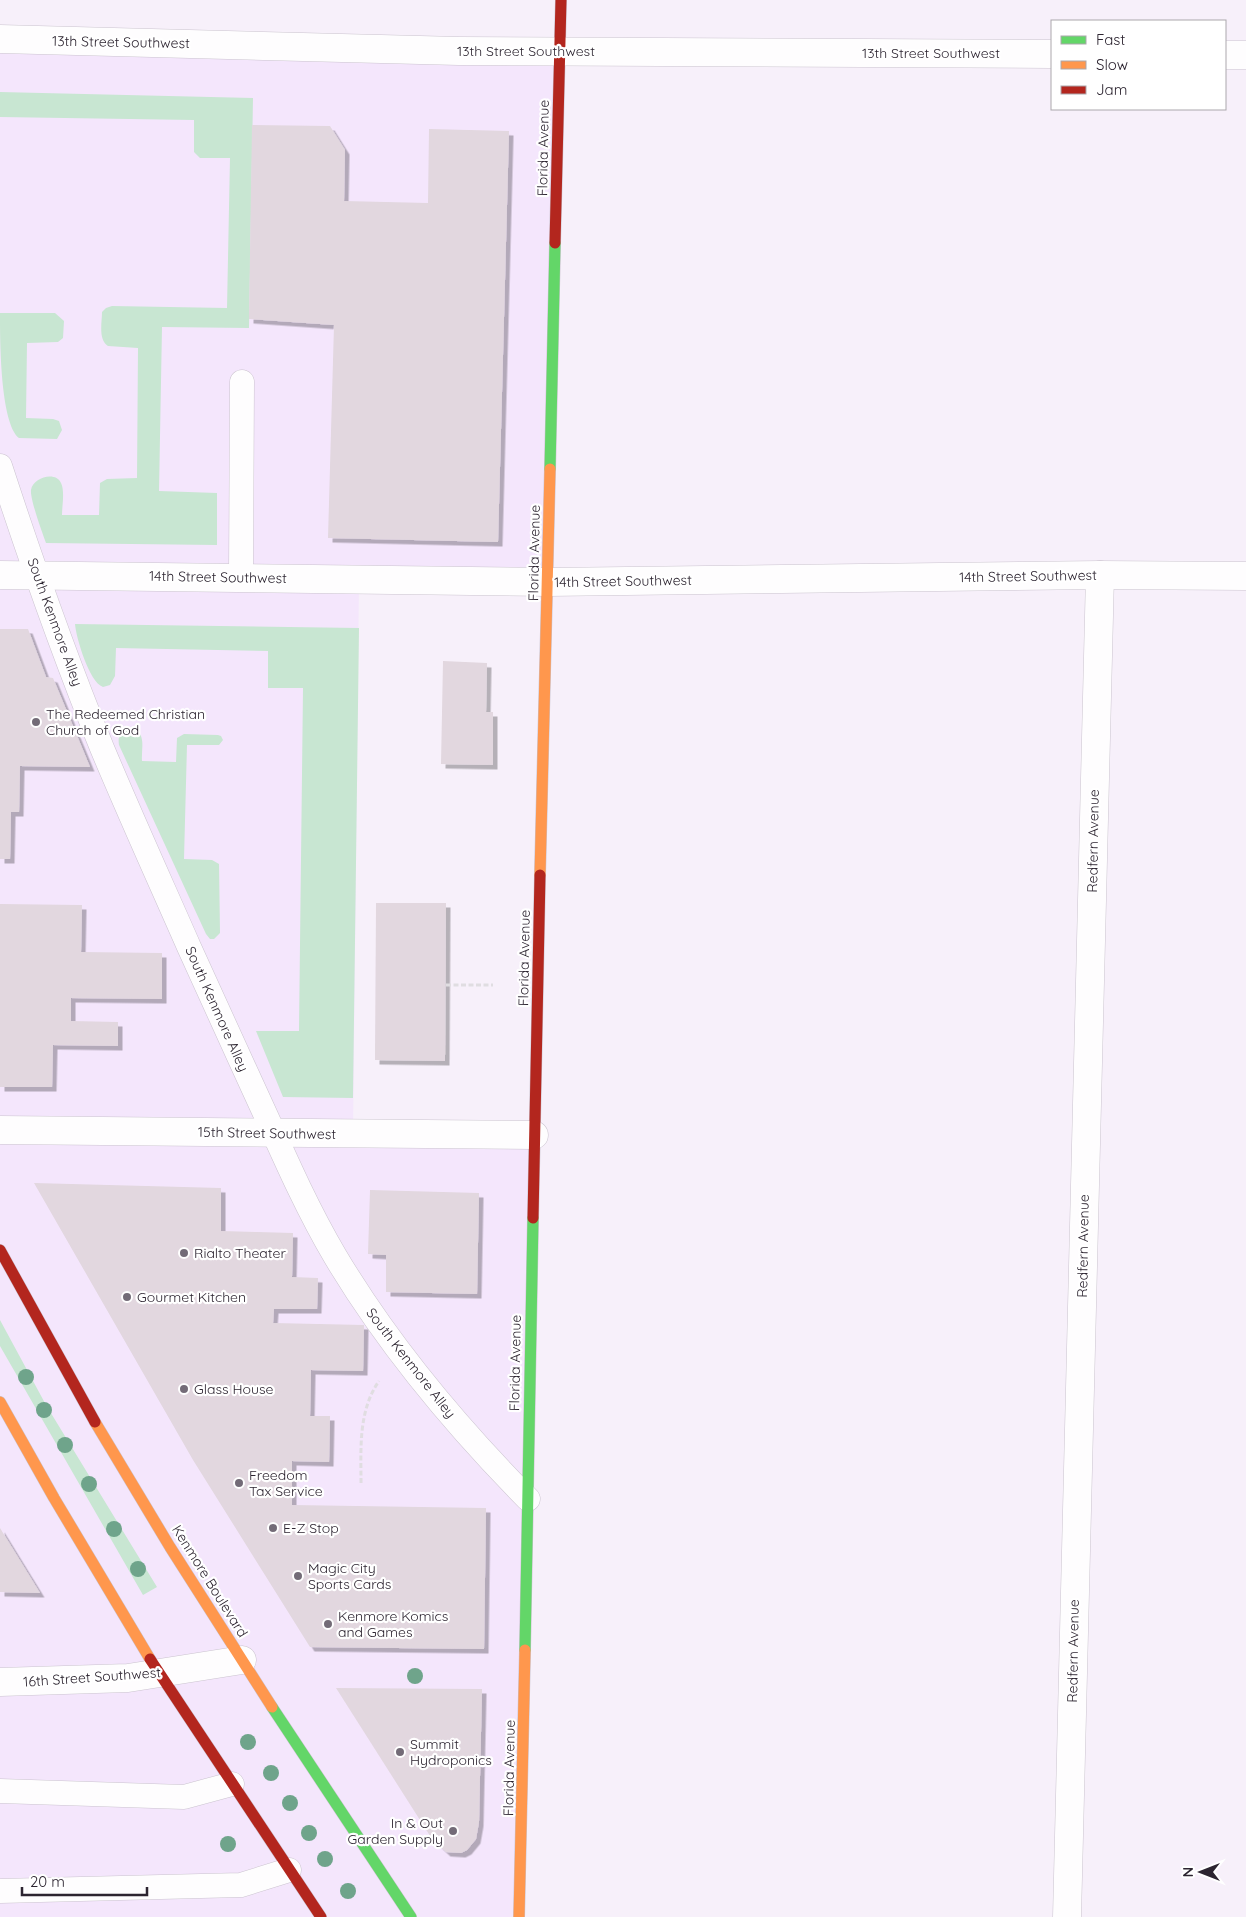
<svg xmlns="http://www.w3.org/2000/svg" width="1246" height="1917" viewBox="0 0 1246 1917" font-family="Quicksand,sans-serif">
  <defs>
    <filter id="shadow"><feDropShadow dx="4.5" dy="4.5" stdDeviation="0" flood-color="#0004"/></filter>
  </defs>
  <rect width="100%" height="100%" fill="#f7f0fa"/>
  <polygon fill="#f4e6fc" points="0,39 560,51 548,582 359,579 353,1134 534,1135 519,1917 0,1917"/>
  <g fill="#c8e6d2">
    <path d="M0 92 253 98 249 328 162 327 159 491 217 493V545L46 543C42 532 30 499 31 490 33 477 56 471 61 483 65 491 62 506 62 515H99L100 483 107 479 137 478 138 348 108 346C98 340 102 322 102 312L106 308 112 306 227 308 230 158H200L194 152V120L0 117Z"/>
    <path d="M0 313H55L64 321 63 338 58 342 27 343 26 418 53 419 59 421 62 430 57 439 19 438C0 423 0 339 0 313Z"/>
    <path d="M75 624 359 628 353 1098 283 1097 256 1031H299L303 688H268V651L116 648 115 676 110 685 103 687C89 682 76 637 75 624Z"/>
    <path d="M132 728C147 733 141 749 142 761L176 762 177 738 184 734 218 735 221 736 223 740 219 745H187L184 859 212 860 219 864 220 933 214 939H210L206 934 119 745C118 739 119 733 124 729Z"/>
    <polygon points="0,1320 46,1405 157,1587 143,1595 0,1346"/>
  </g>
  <g fill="#e2d7df" filter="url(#shadow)">
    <polygon points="252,125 330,126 345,150 344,201 428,203 429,129 509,131 498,542 328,538 334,325 249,319"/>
    <polygon points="0,629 28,629 46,677 53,678 90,767 20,766 19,812 11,812 10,859 0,859"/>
    <polygon points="443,661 487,663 486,712 493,712 493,765 441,764"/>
    <polygon points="376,903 446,903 445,1061 375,1060"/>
    <polygon points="0,904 82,905 81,952 162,953 162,999 71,998 71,1021 118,1022 118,1046 53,1045 52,1087 0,1087"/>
    <polygon points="34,1183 221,1188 221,1231 293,1233 292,1277 318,1278 317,1309 274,1309 273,1323 364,1325 363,1371 311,1370 310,1416 330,1416 329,1462 292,1461 292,1505 486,1508 484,1649 310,1647 193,1460"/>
    <polygon points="370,1190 479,1193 477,1294 386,1292 386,1255 368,1254"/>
    <polygon points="0,1528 40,1593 0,1592"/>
    <polygon points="336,1688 482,1689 479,1822 476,1839 467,1850 461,1853 446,1852 432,1839"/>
  </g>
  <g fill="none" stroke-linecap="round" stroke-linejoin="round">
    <defs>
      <g id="lane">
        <path d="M0 466C31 561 64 655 102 748 130 815 160 881 189 947 215 1005 241 1061 267 1118 288 1165 309 1212 335 1256 388 1345 455 1425 528 1499"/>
        <polyline points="241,577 242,382"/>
        <polyline points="0,1791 184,1797 232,1784"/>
        <polyline points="0,1891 241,1885 289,1870"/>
      </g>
      <g id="street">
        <polyline points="0,39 459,51 1052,54"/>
        <polyline points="1225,55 1246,55"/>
        <polyline points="0,575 548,582 1100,575 1246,576"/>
        <polyline points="0,1130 534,1135"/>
        <polyline points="0,1682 128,1678 242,1660"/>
        <polyline points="1067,1917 1100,575"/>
      </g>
      <g id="fast">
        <polyline points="550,469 555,243"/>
        <polyline points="525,1650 533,1218"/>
        <polyline points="272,1707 411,1917"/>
      </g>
      <g id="slow">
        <polyline points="540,875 550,469"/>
        <polyline points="0,1402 54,1498 150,1659"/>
        <polyline points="95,1422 170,1547 272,1707"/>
        <polyline points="519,1917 525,1650"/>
      </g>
      <g id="jam">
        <polyline points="555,243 561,0"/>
        <polyline points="533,1218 540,875"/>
        <polyline points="0,1250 95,1422"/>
        <polyline points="150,1659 321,1917"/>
      </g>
    </defs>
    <use href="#lane" stroke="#cbc4cf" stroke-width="25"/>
    <use href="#street" stroke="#cbc4cf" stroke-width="29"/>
    <use href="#fast" stroke="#cbc4cf" stroke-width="12"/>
    <use href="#slow" stroke="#cbc4cf" stroke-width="12"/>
    <use href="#jam" stroke="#cbc4cf" stroke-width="12"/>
    <g stroke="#e0dde1" stroke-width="3" stroke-dasharray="5 2.5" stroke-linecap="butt">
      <polyline points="446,985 493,985"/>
      <path d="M361 1483C361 1449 358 1411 379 1381"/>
    </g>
    <use href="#lane" stroke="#fefdfe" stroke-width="24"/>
    <use href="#street" stroke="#fefdfe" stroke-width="28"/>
    <use href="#fast" stroke="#63d668" stroke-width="11"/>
    <use href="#slow" stroke="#ff974d" stroke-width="11"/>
    <use href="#jam" stroke="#b3261e" stroke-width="11"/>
  </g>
  <g fill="#6fa48b">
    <circle cx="26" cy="1377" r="8"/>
    <circle cx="44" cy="1410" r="8"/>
    <circle cx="65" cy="1445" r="8"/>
    <circle cx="89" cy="1484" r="8"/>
    <circle cx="114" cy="1529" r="8"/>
    <circle cx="138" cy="1569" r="8"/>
    <circle cx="415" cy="1676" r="8"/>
    <circle cx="248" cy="1742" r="8"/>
    <circle cx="271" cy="1773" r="8"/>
    <circle cx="290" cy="1803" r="8"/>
    <circle cx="309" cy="1833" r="8"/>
    <circle cx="228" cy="1844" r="8"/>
    <circle cx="325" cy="1859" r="8"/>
    <circle cx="348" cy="1891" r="8"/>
  </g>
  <g fill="#736b77" stroke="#fff" stroke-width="2">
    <circle cx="36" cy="722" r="5"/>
    <circle cx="184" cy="1253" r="5"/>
    <circle cx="127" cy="1297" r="5"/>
    <circle cx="184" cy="1389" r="5"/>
    <circle cx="239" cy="1483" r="5"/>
    <circle cx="273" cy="1528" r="5"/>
    <circle cx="298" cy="1576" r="5"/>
    <circle cx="328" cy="1624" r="5"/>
    <circle cx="400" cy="1752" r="5"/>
    <circle cx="453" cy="1831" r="5"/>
  </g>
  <g text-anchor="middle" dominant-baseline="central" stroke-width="4.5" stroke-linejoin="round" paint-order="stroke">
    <g font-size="14" fill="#2c2430" stroke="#fff">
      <text transform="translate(121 42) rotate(1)">13th Street Southwest</text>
      <text x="526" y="51">13th Street Southwest</text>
      <text x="931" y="53">13th Street Southwest</text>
      <text transform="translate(543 148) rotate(-89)">Florida Avenue</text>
      <text transform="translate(534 553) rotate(-89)">Florida Avenue</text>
      <text transform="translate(1028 576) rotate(-1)">14th Street Southwest</text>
      <text transform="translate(218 577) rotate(1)">14th Street Southwest</text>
      <text transform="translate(623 581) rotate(-1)">14th Street Southwest</text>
      <text transform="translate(55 622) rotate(70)">South Kenmore Alley</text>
      <text transform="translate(1093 841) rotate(-89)">Redfern Avenue</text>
      <text transform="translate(524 958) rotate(-89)">Florida Avenue</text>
      <text transform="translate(217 1009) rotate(66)">South Kenmore Alley</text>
      <text transform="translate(267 1133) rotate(1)">15th Street Southwest</text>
      <text transform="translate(1083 1246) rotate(-89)">Redfern Avenue</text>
      <text transform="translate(411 1363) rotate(52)">South Kenmore Alley</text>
      <text transform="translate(515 1363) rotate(-89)">Florida Avenue</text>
      <text transform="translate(210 1581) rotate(58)">Kenmore Boulevard</text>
      <text transform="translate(1073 1651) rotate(-89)">Redfern Avenue</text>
      <text transform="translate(92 1677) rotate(-4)">16th Street Southwest</text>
      <text transform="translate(509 1768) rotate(-89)">Florida Avenue</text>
    </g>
    <g font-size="14" fill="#2c2430" stroke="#fff" text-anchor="start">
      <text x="46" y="714">The Redeemed Christian<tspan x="46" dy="16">Church of God</tspan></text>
      <text x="194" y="1253">Rialto Theater</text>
      <text x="137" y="1297">Gourmet Kitchen</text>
      <text x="194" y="1389">Glass House</text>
      <text x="249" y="1475">Freedom<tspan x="249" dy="16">Tax Service</tspan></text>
      <text x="283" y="1528">E-Z Stop</text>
      <text x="308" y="1568">Magic City<tspan x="308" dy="16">Sports Cards</tspan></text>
      <text x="338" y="1616">Kenmore Komics<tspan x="338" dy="16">and Games</tspan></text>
      <text x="410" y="1744">Summit<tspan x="410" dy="16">Hydroponics</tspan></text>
      <text x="443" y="1823" text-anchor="end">In &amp; Out<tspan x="443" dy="16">Garden Supply</tspan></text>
    </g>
  </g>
  <rect x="1051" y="20" width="175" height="90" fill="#ffffff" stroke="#aba7ac"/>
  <rect x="1061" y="36" width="25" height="8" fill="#63d668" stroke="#aba7ac"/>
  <text x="1096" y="45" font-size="15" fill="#2c2430">Fast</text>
  <rect x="1061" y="61" width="25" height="8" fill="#ff974d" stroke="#aba7ac"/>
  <text x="1096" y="70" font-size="15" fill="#2c2430">Slow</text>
  <rect x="1061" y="86" width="25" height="8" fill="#b3261e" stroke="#aba7ac"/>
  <text x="1096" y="95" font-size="15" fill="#2c2430">Jam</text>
  <g transform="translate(1201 1872) rotate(270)" stroke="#ffffff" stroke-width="4" paint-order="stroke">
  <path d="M0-4L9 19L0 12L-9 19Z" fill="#2c2430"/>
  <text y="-8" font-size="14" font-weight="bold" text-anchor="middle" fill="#2c2430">N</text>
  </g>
  <path d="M22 1887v8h125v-8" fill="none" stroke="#2c2430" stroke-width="2.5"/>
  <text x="30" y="1887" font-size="15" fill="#2c2430" stroke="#ffffff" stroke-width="4" paint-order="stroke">20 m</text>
</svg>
